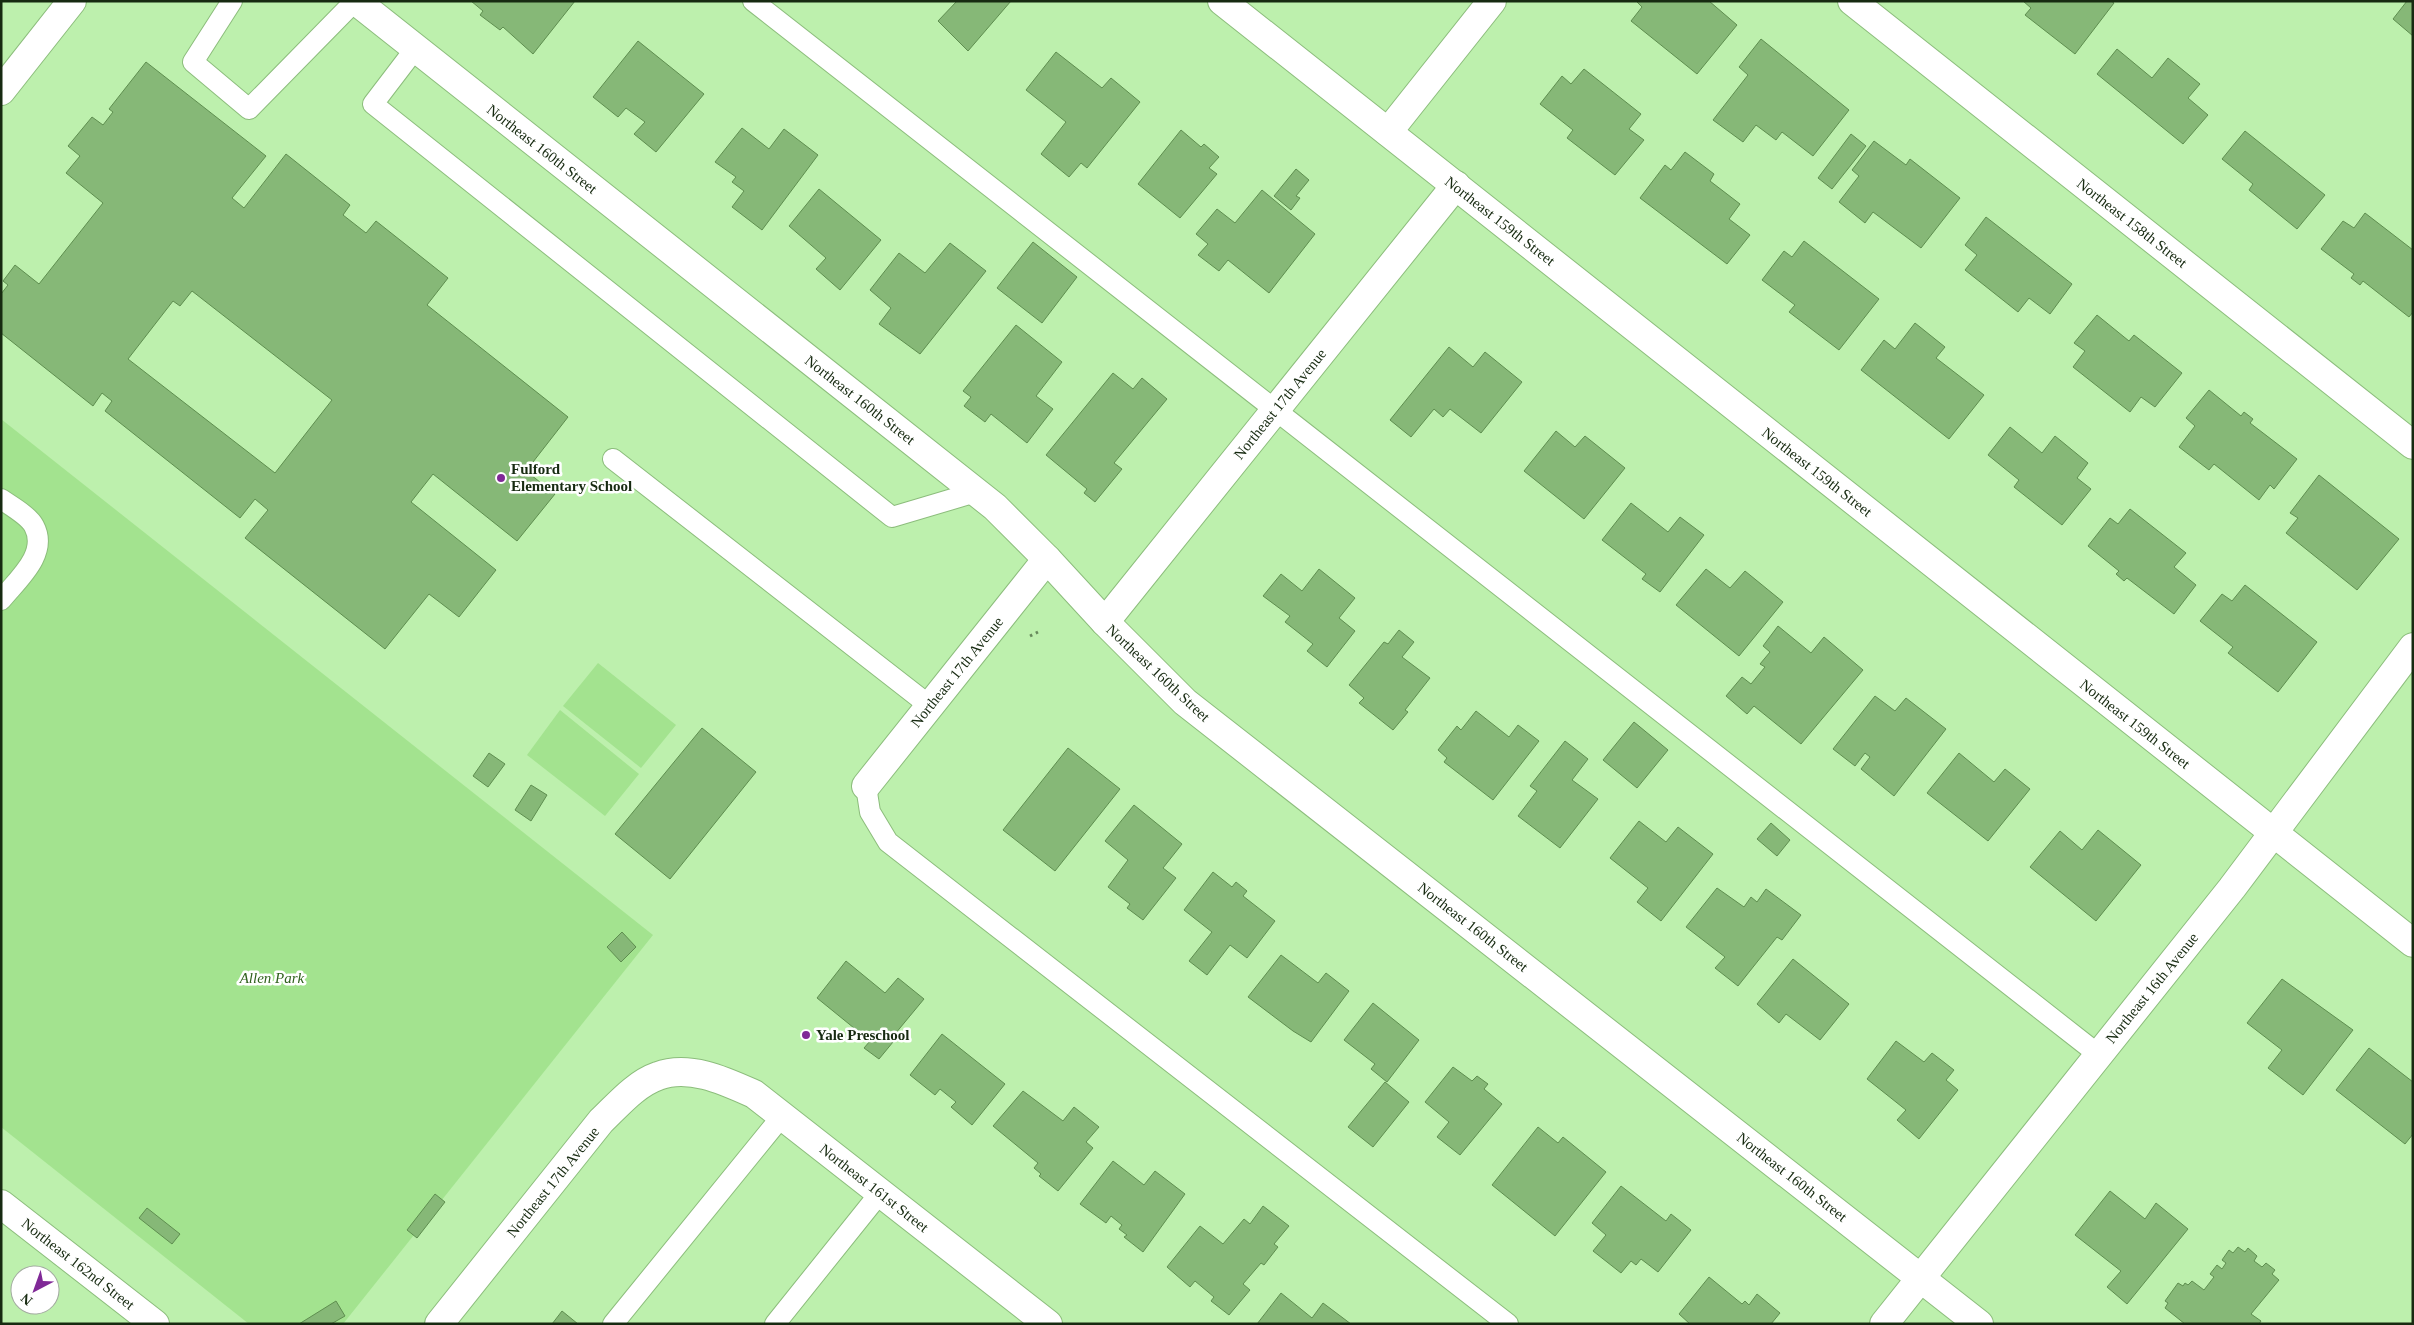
<svg xmlns="http://www.w3.org/2000/svg" width="2414" height="1325" viewBox="0 0 2414 1325" font-family="'Times New Roman',serif">
  <rect width="100%" height="100%" fill="#bdf0ad"/>
  <g fill="#a3e38f">
    <polygon points="1,419 653,935 343,1324 249,1324 1,1127"/>
    <polygon points="598,663 676,725 641,768 563,706"/>
    <polygon points="560,710 639,774 605,816 527,755"/>
  </g>
  <g fill="#86b877" stroke="#5e8e4f" fill-rule="evenodd">
    <polygon points="471,1 575,1 533,54 503,27 500,30 480,15 483,11"/>
    <polygon points="957,1 1011,1 968,51 938,21"/>
    <polygon points="1636,1 1709,1 1737,25 1697,74 1631,21 1642,7"/>
    <polygon points="2023,1 2111,1 2114,3 2075,54 2025,15 2031,8"/>
    <polygon points="2407,1 2413,1 2413,36 2393,19"/>
    <polygon points="1761,39 1849,110 1813,156 1782,132 1776,140 1756,125 1743,142 1713,120 1748,75 1739,67"/>
    <polygon points="638,41 704,94 656,152 634,134 645,122 626,108 618,117 593,97"/>
    <polygon points="2117,49 2152,78 2168,58 2200,84 2188,98 2208,115 2183,144 2097,74"/>
    <polygon points="1056,52 1102,88 1111,78 1140,102 1087,168 1081,163 1069,177 1041,154 1066,122 1026,90"/>
    <path d="M146 62 266 156 232 198 244 208 286 154 350 205 343 215 366 233 376 221 448 278 427 305 568 417 526 471 555 494 517 541 433 474 411 502 496 570 459 617 429 594 385 649 245 538 268 510 255 499 240 518 105 411 112 401 102 393 93 406 1 333V294L8 285 3 281 15 265 39 284 103 203 66 173 80 156 68 146 92 117 103 125 113 112 109 109ZM192 291 332 400 275 473 128 359 173 301 180 306Z"/>
    <polygon points="1584,69 1641,114 1629,129 1644,140 1615,175 1567,138 1573,130 1540,104 1562,76 1571,84"/>
    <polygon points="742,128 769,149 784,129 818,155 762,230 732,207 744,191 732,182 736,177 715,162"/>
    <polygon points="1181,130 1201,147 1204,144 1219,157 1209,168 1217,174 1180,218 1138,184"/>
    <polygon points="2245,131 2325,195 2297,229 2249,190 2253,184 2222,159"/>
    <polygon points="1851,134 1866,146 1832,189 1818,178"/>
    <polygon points="1874,141 1906,165 1910,159 1960,198 1921,248 1873,212 1865,223 1839,202 1859,176 1852,170"/>
    <polygon points="1685,152 1714,174 1710,181 1740,204 1729,219 1750,235 1727,264 1640,198 1665,165 1671,170"/>
    <polygon points="1296,169 1309,180 1296,196 1300,198 1291,210 1274,196"/>
    <polygon points="819,189 881,240 840,290 816,269 826,258 789,226"/>
    <polygon points="1262,190 1315,234 1269,293 1228,260 1219,271 1198,255 1208,244 1196,234 1217,209 1235,223"/>
    <polygon points="2365,213 2413,250 2413,312 2409,317 2363,281 2360,285 2351,278 2354,274 2321,249 2343,221 2354,228"/>
    <polygon points="1986,217 2072,284 2050,314 2029,298 2018,312 1965,270 1977,255 1965,245"/>
    <polygon points="1804,241 1879,299 1839,350 1789,312 1795,305 1762,280 1784,251 1792,257"/>
    <polygon points="1033,242 1077,277 1042,323 997,288"/>
    <polygon points="950,243 986,271 920,354 879,324 891,308 870,290 899,253 925,273"/>
    <polygon points="2097,315 2129,341 2134,335 2182,373 2155,407 2141,397 2130,412 2073,367 2085,351 2074,343"/>
    <polygon points="1915,323 1945,347 1936,358 1984,395 1949,439 1861,370 1884,340 1895,349"/>
    <polygon points="1016,325 1062,362 1036,396 1053,409 1027,443 991,414 985,422 964,406 971,397 963,391"/>
    <polygon points="1449,347 1473,367 1485,352 1522,382 1481,433 1450,409 1443,417 1434,409 1411,437 1390,420"/>
    <polygon points="1113,373 1133,389 1142,378 1167,399 1114,463 1122,469 1095,502 1084,493 1087,489 1046,455"/>
    <polygon points="2209,390 2241,416 2244,412 2253,419 2250,423 2297,459 2274,489 2270,485 2259,500 2214,464 2209,470 2179,447 2195,426 2186,418"/>
    <polygon points="2010,427 2042,453 2055,436 2088,463 2077,478 2091,489 2062,525 2014,487 2019,480 1988,455"/>
    <polygon points="1556,431 1575,447 1585,436 1625,468 1584,519 1524,471"/>
    <polygon points="2319,475 2399,539 2357,590 2286,533 2298,518 2290,513"/>
    <polygon points="1631,503 1668,532 1680,517 1704,535 1660,592 1642,579 1646,574 1602,540"/>
    <polygon points="2130,509 2186,553 2174,567 2196,585 2174,614 2127,578 2124,581 2116,574 2119,571 2088,546 2110,518 2118,524"/>
    <polygon points="1319,569 1355,598 1339,618 1355,631 1327,667 1307,651 1313,644 1285,622 1290,616 1263,596 1281,574 1302,591"/>
    <polygon points="1706,569 1730,588 1745,571 1783,602 1739,656 1676,605"/>
    <polygon points="2245,585 2317,642 2278,692 2228,653 2233,647 2200,621 2222,594 2232,601"/>
    <polygon points="1778,626 1811,653 1824,637 1863,670 1801,744 1754,706 1747,714 1726,696 1742,677 1751,684 1765,667 1760,664 1770,652 1763,646"/>
    <polygon points="1399,630 1414,642 1402,657 1430,678 1405,710 1408,712 1393,730 1359,703 1364,698 1349,685 1384,642 1388,644"/>
    <polygon points="1875,696 1895,711 1906,698 1946,729 1894,796 1861,769 1870,757 1865,753 1855,766 1833,749"/>
    <polygon points="1476,711 1509,737 1518,725 1539,741 1493,800 1444,762 1447,758 1438,750 1457,726 1461,730"/>
    <polygon points="1634,722 1668,750 1637,788 1603,760"/>
    <polygon points="702,728 756,772 670,879 615,834"/>
    <polygon points="1565,741 1588,759 1572,780 1598,799 1560,848 1518,816 1537,791 1530,786"/>
    <polygon points="1068,748 1120,789 1055,871 1003,830"/>
    <polygon points="489,753 505,764 488,787 473,776"/>
    <polygon points="1959,753 1994,782 2005,769 2030,789 1988,841 1927,793"/>
    <polygon points="531,785 547,795 531,821 515,810"/>
    <polygon points="1134,805 1182,844 1163,868 1176,878 1143,920 1127,908 1130,904 1108,887 1128,860 1105,841"/>
    <polygon points="1639,821 1666,842 1678,827 1713,854 1661,921 1637,902 1648,888 1610,858"/>
    <polygon points="1771,823 1790,840 1777,856 1757,839"/>
    <polygon points="2098,830 2141,865 2096,921 2030,867 2060,831 2082,850"/>
    <polygon points="1213,872 1232,887 1236,882 1247,891 1243,896 1275,921 1247,958 1230,945 1207,975 1189,961 1212,932 1184,910"/>
    <polygon points="1717,888 1744,907 1751,897 1757,902 1766,889 1801,915 1782,940 1777,937 1738,986 1715,968 1725,957 1686,927"/>
    <polygon points="622,932 636,947 621,962 607,947"/>
    <polygon points="1281,955 1318,983 1326,973 1349,991 1311,1042 1293,1031 1248,997"/>
    <polygon points="1793,959 1849,1004 1820,1040 1786,1014 1779,1023 1757,1004"/>
    <polygon points="846,961 885,993 898,978 924,999 895,1034 898,1036 879,1059 864,1048 870,1041 817,998"/>
    <polygon points="2282,979 2353,1030 2303,1095 2268,1068 2282,1050 2247,1023"/>
    <polygon points="1373,1003 1419,1040 1387,1082 1371,1069 1375,1064 1344,1040"/>
    <polygon points="942,1034 1005,1084 972,1125 951,1107 956,1102 940,1089 935,1095 910,1075"/>
    <polygon points="1896,1041 1924,1062 1932,1053 1954,1070 1946,1080 1958,1090 1919,1139 1897,1120 1906,1110 1867,1079"/>
    <polygon points="2369,1048 2413,1082 2413,1134 2405,1144 2336,1090"/>
    <polygon points="1453,1067 1472,1081 1477,1076 1488,1084 1484,1089 1502,1104 1460,1155 1437,1137 1449,1122 1425,1102"/>
    <polygon points="1385,1082 1409,1102 1373,1147 1348,1127"/>
    <polygon points="1023,1091 1063,1121 1074,1107 1099,1127 1086,1142 1093,1148 1058,1191 1039,1176 1041,1174 1034,1168 1038,1163 993,1126"/>
    <polygon points="1538,1127 1558,1143 1563,1137 1606,1172 1555,1236 1492,1185"/>
    <polygon points="1113,1161 1144,1185 1155,1171 1185,1194 1143,1252 1124,1237 1127,1235 1119,1229 1122,1225 1111,1216 1106,1223 1080,1204"/>
    <polygon points="1621,1186 1666,1221 1671,1214 1691,1230 1658,1272 1641,1259 1636,1265 1631,1261 1621,1273 1593,1251 1606,1235 1592,1223"/>
    <polygon points="2110,1191 2145,1219 2156,1203 2188,1229 2127,1304 2107,1287 2121,1271 2075,1235"/>
    <polygon points="435,1194 445,1202 417,1238 407,1230"/>
    <polygon points="1263,1206 1289,1226 1274,1244 1278,1247 1264,1265 1261,1263 1243,1284 1250,1290 1229,1315 1211,1301 1214,1297 1195,1281 1190,1287 1167,1267 1200,1226 1223,1244 1244,1219 1250,1224"/>
    <polygon points="147,1208 180,1234 172,1244 139,1218"/>
    <polygon points="2238,1247 2245,1252 2248,1248 2257,1256 2254,1261 2262,1267 2266,1263 2275,1270 2272,1274 2279,1280 2251,1314 2261,1321 2259,1324 2185,1324 2165,1308 2168,1303 2165,1301 2178,1283 2183,1286 2185,1283 2188,1285 2192,1281 2204,1290 2214,1277 2210,1274 2217,1265 2222,1269 2226,1263 2222,1260 2229,1250 2233,1253"/>
    <polygon points="1709,1277 1742,1304 1745,1301 1749,1305 1757,1294 1780,1313 1771,1324 1690,1324 1679,1314"/>
    <polygon points="1281,1293 1312,1318 1323,1303 1351,1324 1257,1324"/>
    <polygon points="336,1301 345,1316 331,1324 299,1324"/>
    <polygon points="562,1311 578,1324 552,1324"/>
  </g>
  <g fill="none" stroke-linecap="round" stroke-linejoin="round">
    <defs>
      <g id="service">
        <polyline points="232,1 193,62 249,109 355,1"/>
        <polyline points="753,1 2099,1055"/>
        <polyline points="415,49 373,104 892,517 976,492"/>
        <polyline points="613,459 930,706"/>
        <path d="M1 499C11 506 29 516 34 526 49 554 17 580 1 600"/>
        <polyline points="866,786 870,812 888,842 1508,1324"/>
        <polyline points="613,1324 782,1116"/>
        <polyline points="775,1324 880,1193"/>
      </g>
      <g id="minor">
        <polyline points="356,1 995,507 1047,559 1105,622 1185,702 1979,1324"/>
        <polyline points="1852,1 2413,445"/>
        <polyline points="1388,132 1492,1"/>
        <polyline points="1105,622 1456,185"/>
        <polyline points="866,786 1047,559"/>
        <polyline points="1,1204 155,1324"/>
        <path d="M439 1324 601 1121C617 1106 635 1084 658 1076 689 1064 725 1081 754 1094L1048 1324"/>
      </g>
      <g id="tertiary">
        <polyline points="1222,1 2413,943"/>
        <polyline points="1,91 72,1"/>
        <polyline points="1884,1324 2232,888 2413,647"/>
      </g>
    </defs>
    <use href="#service" stroke="#8cbd7c" stroke-width="22"/>
    <use href="#minor" stroke="#8cbd7c" stroke-width="30"/>
    <use href="#tertiary" stroke="#8cbd7c" stroke-width="30"/>
    <polyline stroke="#67895c" stroke-width="3" stroke-dasharray="2.5 4" stroke-linecap="butt" points="1030,636 1038,632"/>
    <use href="#service" stroke="#fff" stroke-width="20"/>
    <use href="#minor" stroke="#fff" stroke-width="28"/>
    <use href="#tertiary" stroke="#fff" stroke-width="28"/>
  </g>
  <g fill="#802997" stroke="#fff" stroke-width="2">
    <circle cx="501" cy="478" r="5"/>
    <circle cx="806" cy="1035" r="5"/>
  </g>
  <g text-anchor="middle" dominant-baseline="central" stroke-width="5" stroke-linejoin="round" paint-order="stroke">
    <g font-size="15" fill="#172a11" stroke="#fff">
      <text transform="translate(542 149) rotate(38)">Northeast 160th Street</text>
      <text transform="translate(1500 221) rotate(38)">Northeast 159th Street</text>
      <text transform="translate(2132 223) rotate(38)">Northeast 158th Street</text>
      <text transform="translate(860 400) rotate(38)">Northeast 160th Street</text>
      <text transform="translate(1280 404) rotate(-51)">Northeast 17th Avenue</text>
      <text transform="translate(1817 472) rotate(38)">Northeast 159th Street</text>
      <text transform="translate(957 672) rotate(-51)">Northeast 17th Avenue</text>
      <text transform="translate(1158 673) rotate(43)">Northeast 160th Street</text>
      <text transform="translate(2135 724) rotate(38)">Northeast 159th Street</text>
      <text transform="translate(1473 927) rotate(38)">Northeast 160th Street</text>
      <text transform="translate(2152 988) rotate(-51)">Northeast 16th Avenue</text>
      <text transform="translate(1792 1177) rotate(38)">Northeast 160th Street</text>
      <text transform="translate(553 1182) rotate(-51)">Northeast 17th Avenue</text>
      <text transform="translate(874 1188) rotate(38)">Northeast 161st Street</text>
      <text transform="translate(78 1264) rotate(38)">Northeast 162nd Street</text>
    </g>
    <g font-size="15" font-weight="bold" fill="#172a11" stroke="#fff" text-anchor="start">
      <text x="511" y="469">Fulford<tspan x="511" dy="17">Elementary School</tspan></text>
      <text x="816" y="1035">Yale Preschool</text>
    </g>
    <g font-size="15" font-style="italic" fill="#2f611c" stroke="#fff">
      <text x="272" y="978">Allen Park</text>
    </g>
  </g>
  <rect width="2414" height="1325" fill="none" stroke="#172a11" stroke-width="5"/>
  <g transform="translate(35 1290) rotate(221)"><circle r="24" fill="#ffffff" stroke="#a2aaa0"/>
  <path d="M0-4L9 19L0 12L-9 19Z" fill="#802997"/>
  <text y="-8" font-size="14" font-weight="bold" text-anchor="middle" fill="#172a11">N</text>
  </g>
</svg>
